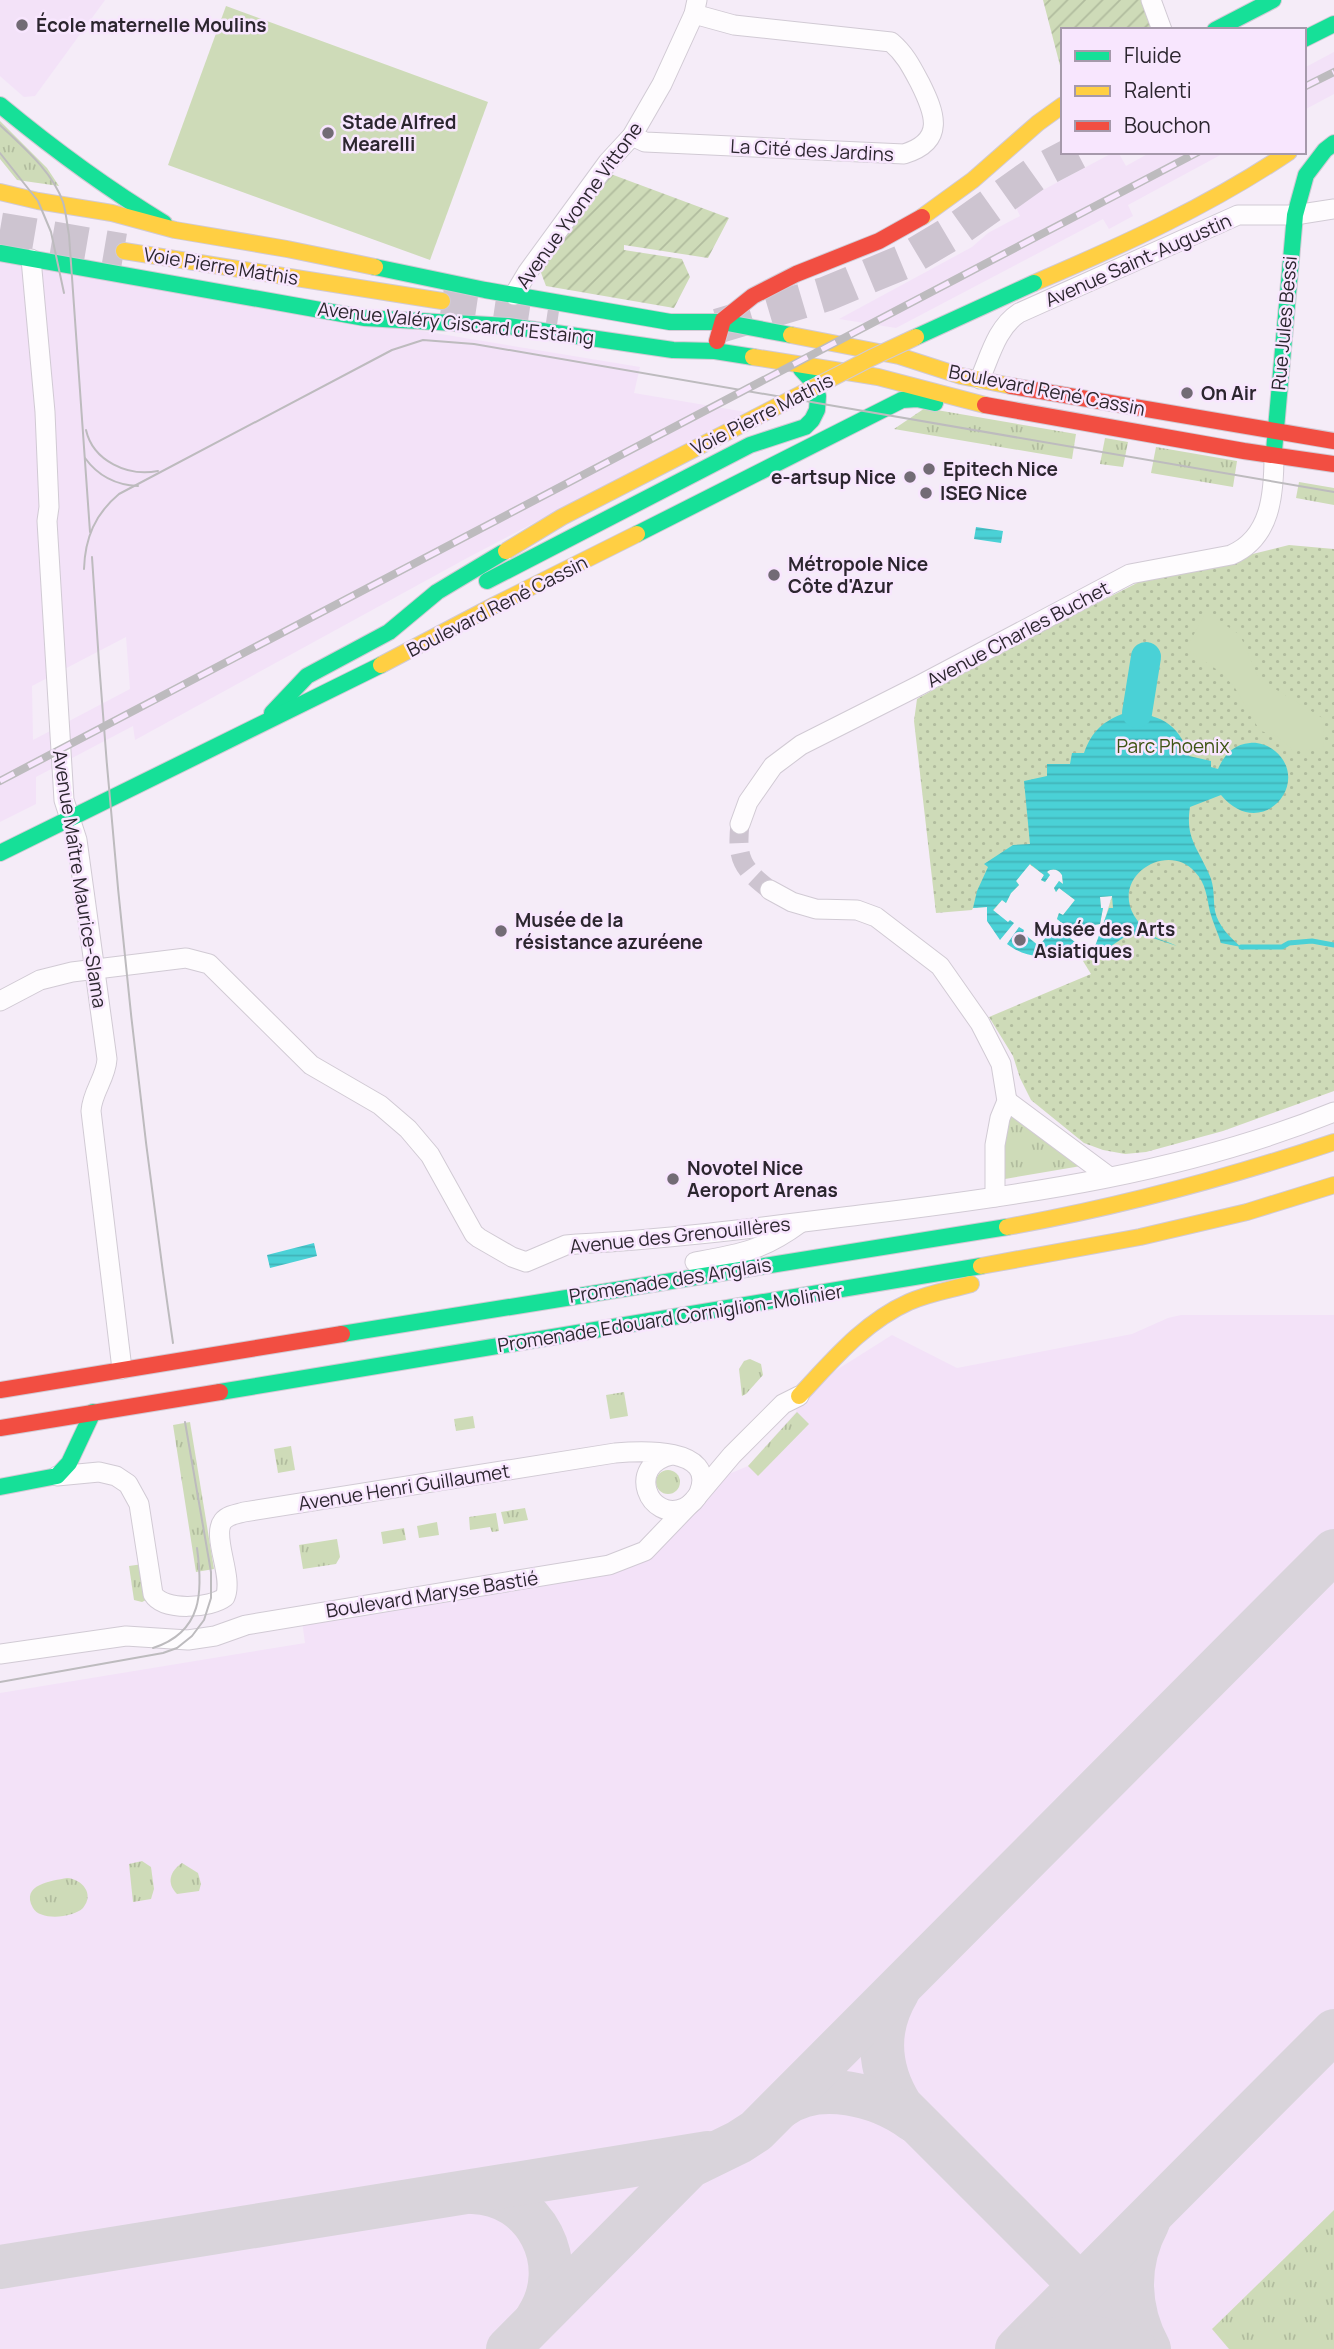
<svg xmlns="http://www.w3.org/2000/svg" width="1334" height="2349" viewBox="0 0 1334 2349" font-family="Manrope,sans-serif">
  <defs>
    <pattern id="grass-tufts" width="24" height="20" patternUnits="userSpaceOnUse" patternTransform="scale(1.75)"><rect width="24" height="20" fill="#cedbb8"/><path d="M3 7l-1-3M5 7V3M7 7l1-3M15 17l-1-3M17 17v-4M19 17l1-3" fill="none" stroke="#b1bc9e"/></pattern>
    <pattern id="park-dots" width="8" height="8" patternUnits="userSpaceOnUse" patternTransform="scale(1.75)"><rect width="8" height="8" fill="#cedbb8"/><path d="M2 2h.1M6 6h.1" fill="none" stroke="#b1bc9e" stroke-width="1.8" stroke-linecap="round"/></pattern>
    <pattern id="garden-furrows" width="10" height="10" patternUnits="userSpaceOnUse" patternTransform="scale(1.75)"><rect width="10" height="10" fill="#cedbb8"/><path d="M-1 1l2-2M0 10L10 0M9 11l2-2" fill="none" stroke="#b1bc9e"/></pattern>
    <pattern id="water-rules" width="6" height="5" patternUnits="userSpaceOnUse" patternTransform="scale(1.75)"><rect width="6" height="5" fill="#4ad1d6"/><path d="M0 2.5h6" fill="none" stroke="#41b3b8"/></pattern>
  </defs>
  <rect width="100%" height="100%" fill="#f5ecf8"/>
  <g fill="#f3e2f8" fill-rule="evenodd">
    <polygon points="0,0 105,0 35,96 24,97 0,76"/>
    <polygon points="1334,52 1334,94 1304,110 1304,68"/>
    <polygon points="1114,152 1118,152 1126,166 1151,152 1226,152 1128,205 1133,216 1109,229 1103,219 896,328 839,319 972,247 988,233 1020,216 1015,205"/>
    <path d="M0 261 640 367 634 393 746 412 469 557 135 740 133 726 36 777V804L0 822ZM126 637 130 689 33 740 32 686Z"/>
    <polygon points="1181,1315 1334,1315 1334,2349 0,2349 0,1693 305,1643 302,1621 634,1565 729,1474 748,1466 796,1412 800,1393 892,1335 957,1368 1132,1334 1168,1318"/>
  </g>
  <g fill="url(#grass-tufts)">
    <polygon points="0,121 47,168 59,186 17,180 0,159"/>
    <polygon points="925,408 1076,434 1072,459 894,429"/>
    <polygon points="1105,438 1128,442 1123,467 1100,464"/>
    <polygon points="1156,447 1237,461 1233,487 1151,473"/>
    <polygon points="1299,482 1334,488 1334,505 1296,498"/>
    <polygon points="1013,1113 1081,1166 1005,1179 1003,1173 1006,1123"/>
    <polygon points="750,1359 761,1364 763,1375 746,1394 742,1396 739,1369 744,1361"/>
    <polygon points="624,1392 628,1416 610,1419 606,1395"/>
    <polygon points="797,1412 809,1424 758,1476 748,1466"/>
    <polygon points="473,1416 475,1428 456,1431 454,1419"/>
    <polygon points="190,1422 214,1569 196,1572 173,1425"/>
    <polygon points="291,1446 295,1470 278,1473 274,1449"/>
    <circle cx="668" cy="1482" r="12"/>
    <polygon points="525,1508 528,1520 504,1524 501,1512"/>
    <polygon points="496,1513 499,1531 492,1532 490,1527 470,1530 469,1517"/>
    <polygon points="437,1522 439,1535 419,1538 417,1526"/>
    <polygon points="404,1528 406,1540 383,1544 381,1532"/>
    <polygon points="337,1539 340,1557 336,1564 303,1569 299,1545"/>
    <polygon points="143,1564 148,1599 142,1602 134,1600 129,1566"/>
    <polygon points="142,1861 151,1867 154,1889 151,1899 133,1902 129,1864"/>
    <path d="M182 1863 198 1873 201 1884 199 1891 177 1894C166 1883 170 1871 182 1863Z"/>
    <path d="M67 1878C82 1879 95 1894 83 1908 73 1918 40 1921 33 1908 20 1884 52 1881 67 1878Z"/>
    <polygon points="1334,2210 1334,2349 1229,2349 1212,2329"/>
  </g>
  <path fill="url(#park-dots)" d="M1289 545 1334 549V1091L1223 1131 1146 1152 1125 1154 1103 1150 1084 1143 1031 1100 1020 1078 1013 1056 989 1017 1091 974 1083 961 1098 941 1112 896 1100 897 1101 908H1103L1100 924 1082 927 1079 936 1057 919 1059 913 1063 915 1075 900 1059 888 1056 892 1054 888 1059 881 1063 884 1062 875C1058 869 1052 868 1047 872L1050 875 1045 882 1041 880 1044 875 1029 864 1016 881 1019 885 1011 893 1006 903 1002 900 993 911 987 907 973 908 972 910 936 913 914 721 917 699 995 655 1139 582Z"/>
  <g fill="url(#garden-furrows)">
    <polygon points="1043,0 1142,0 1152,30 1063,30 1063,77"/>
    <polygon points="608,173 729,218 708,258 624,245 624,250 682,259 690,277 674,308 546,286 540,270"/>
  </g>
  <g fill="#cedbb8">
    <polygon points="226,6 488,102 430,260 168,165"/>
    <path d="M1206 612 1240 635 1259 679 1324 719 1323 748 1293 751C1284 739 1275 734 1260 731L1235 688 1222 673 1186 649Z"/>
  </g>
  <g fill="url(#water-rules)">
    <polygon points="976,527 1003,531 1001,543 974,539"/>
    <path d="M1125 713C1157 713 1179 722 1189 756L1211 761V767L1218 769C1224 755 1234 744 1250 743 1259 742 1269 746 1275 751 1313 783 1261 843 1221 795L1190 807C1185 838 1198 848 1209 874 1215 886 1213 899 1215 911 1218 926 1230 937 1241 947L1221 943C1218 933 1213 923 1210 912 1207 898 1206 883 1195 872 1163 836 1092 889 1152 935 1160 941 1170 942 1177 946L1150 937 1129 934 1090 960 1109 908H1113L1112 896 1100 897 1101 908H1103L1100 924 1082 927 1079 936 1057 919 1059 913 1063 915 1075 900 1059 888 1056 892 1054 888 1059 881 1063 884 1062 875C1058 869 1052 868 1047 872L1050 875 1045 882 1041 880 1044 875 1030 864 1016 881 1019 885 1011 893 1006 903 1002 900 993 910 1008 922 1010 920 1014 923 1000 940 987 921V907L973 908 977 891 988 867 984 864 1013 845 1030 844 1024 781 1047 776V764H1070L1072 753H1084C1092 731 1103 721 1125 713Z"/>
    <path d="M1053 925 1075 942C1052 958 1031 962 1007 944L1019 927 1024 930 1023 933 1039 946 1050 932 1047 928Z"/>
    <polygon points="314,1243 317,1256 270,1268 267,1255"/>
  </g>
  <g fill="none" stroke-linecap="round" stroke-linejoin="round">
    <polyline stroke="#4ad1d6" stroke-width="5" points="1241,947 1282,947 1289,943 1312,941 1334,945"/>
    <polyline stroke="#4ad1d6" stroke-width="30" points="1137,713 1146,657"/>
    <g stroke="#d9d4db" stroke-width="44">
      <path d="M898 1991C875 2029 878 2069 901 2106L1144 2349"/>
      <path d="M782 2106C819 2079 879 2095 913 2120"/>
      <path d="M472 2192C536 2193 572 2265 537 2318"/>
      <path d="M1148 2222C1126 2263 1127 2308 1149 2349"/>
      <polyline points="0,2267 708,2153"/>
      <polyline points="508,2349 690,2166 739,2142 756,2131 1334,1551"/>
      <polyline points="1017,2349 1334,2031"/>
      <path d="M1027 2349C1063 2332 1099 2334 1135 2349"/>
    </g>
    <path stroke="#cdc4d0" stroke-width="19" stroke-dasharray="19 10" stroke-linecap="butt" d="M740 824C736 860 743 869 770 890"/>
    <g stroke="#cdc4d0" stroke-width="35" stroke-dasharray="35 18" stroke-linecap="butt">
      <polyline points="0,230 124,251"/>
      <polyline points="442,301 558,318"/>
      <polyline points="718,326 826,294 903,262 955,231 1035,174 1077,152"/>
    </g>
    <defs>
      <g id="street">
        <polyline points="1151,0 1162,30"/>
        <path d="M632 136 645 142 904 154C946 141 935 113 920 83 911 66 905 54 891 42L734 25 694 14"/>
        <path d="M31 259 45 412 49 507 47 521 64 800 77 840 107 1059C106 1078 92 1092 91 1111L122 1369"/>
        <polyline points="514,295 527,273 608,162 632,136 662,84 694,14 697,0"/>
        <path d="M980 379C990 356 997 327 1019 313L1238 215H1295L1334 209"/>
        <path d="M740 824 748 802 773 766 801 745 920 685 1130 574 1231 555C1271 538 1274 494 1274 455"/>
        <polyline points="770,890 792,902 816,909 857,910 876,917 940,966 980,1023 1001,1064 1007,1101 1000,1118 995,1145 995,1197"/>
        <path d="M0 1001 40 980 72 972 186 958 209 964 311 1065 380 1105 408 1129 430 1155 474 1234 479 1238 512 1257 526 1262 566 1245 577 1244C674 1239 771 1226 868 1214 1025 1195 1187 1172 1334 1112"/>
        <polyline points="1007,1101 1108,1176"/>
        <path d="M695 1262C740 1254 762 1251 800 1223"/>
        <path d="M57 1476 99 1472 116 1476 128 1484 139 1504 153 1594C164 1612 211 1608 225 1597 234 1577 211 1536 223 1521 228 1515 237 1514 244 1512L615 1453C639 1451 718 1446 699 1493 696 1500 690 1505 684 1508 649 1523 625 1465 672 1455"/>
        <polyline points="0,1654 126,1636 188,1640 215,1636 246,1625 609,1565 645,1551 694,1500 732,1455 783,1404 799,1396"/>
      </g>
      <g id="fast">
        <polyline points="1215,30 1273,0"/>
        <polyline points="1304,39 1334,24"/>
        <path d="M0 105C52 148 106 188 164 223"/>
        <polyline points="0,253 365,318 508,326 673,350 715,351 753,357"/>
        <polyline points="375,267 485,290 670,322 722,322 791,335"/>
        <polyline points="1274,451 1295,215 1306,175 1325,150 1334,143"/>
        <polyline points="637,534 902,400 917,399 935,403"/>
        <polyline points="487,581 750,445 805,427 812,420 817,410 818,396 812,381 801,369"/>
        <polyline points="272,713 307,676 389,632 437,592 502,553"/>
        <polyline points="0,853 381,665"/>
        <polyline points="342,1334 1007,1227"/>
        <polyline points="220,1392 981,1266"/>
        <polyline points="0,1487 57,1476 69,1463 93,1412"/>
      </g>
      <g id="slow">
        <polyline points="0,192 38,201 112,213 175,230 287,249 375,267"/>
        <polyline points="922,217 973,180 1038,123 1063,105"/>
        <polyline points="124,251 442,301"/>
        <path d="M1034 283C1123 245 1209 206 1289 152"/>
        <polyline points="791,335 899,356 961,376 1011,386"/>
        <polyline points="753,357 878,377 985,405"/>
        <polyline points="381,665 493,606 637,534"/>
        <path d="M1007 1227C1118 1207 1227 1178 1334 1142"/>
        <polyline points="981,1266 1140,1237 1247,1212 1334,1185"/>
        <path d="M799 1396C832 1361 864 1322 909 1302 929 1293 950 1290 971 1284"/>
      </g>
      <g id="jam">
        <polyline points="717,341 723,320 753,296 796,274 879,241 922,217"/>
        <polyline points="1011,386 1334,441"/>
        <polyline points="985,405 1244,451 1334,464"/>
        <polyline points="0,1390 342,1334"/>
        <polyline points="0,1428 220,1392"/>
      </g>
    </defs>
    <use href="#street" stroke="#d1cad4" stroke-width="21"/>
    <use href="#fast" stroke="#d1cad4" stroke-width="18"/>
    <use href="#slow" stroke="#d1cad4" stroke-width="18"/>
    <use href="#jam" stroke="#d1cad4" stroke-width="18"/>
    <use href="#street" stroke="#fefcfe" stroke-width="19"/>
    <use href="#fast" stroke="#16e098" stroke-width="16"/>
    <use href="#slow" stroke="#ffcf43" stroke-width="16"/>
    <use href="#jam" stroke="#f24e42" stroke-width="16"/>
    <g stroke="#bdbbbe" stroke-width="2">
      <path d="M0 125C23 147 52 171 63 202 66 212 67 224 69 235L90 532"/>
      <polyline points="0,153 38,201 51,232 64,293"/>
      <path d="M86 430C93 461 128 477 158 471"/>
      <path d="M85 458C98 476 115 485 138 486"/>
      <path d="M92 557C108 820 135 1082 173 1343"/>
      <path d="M84 569C85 538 95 514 119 494L392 350 423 340 474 344 1334 492"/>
      <path d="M153 1648C203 1632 203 1591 197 1548"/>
      <polyline points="0,1682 163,1653 177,1648 192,1636 204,1620 211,1598 211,1572 185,1422"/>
    </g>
    <defs>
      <g id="rail">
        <polyline points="1304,87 1334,72"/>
        <polyline points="0,781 1198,152"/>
      </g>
    </defs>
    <use href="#rail" stroke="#bdbbbe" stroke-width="8"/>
    <use href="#rail" stroke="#f8e6fe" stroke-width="5" stroke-dasharray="16" stroke-linecap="butt"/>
    <defs>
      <polyline id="fast-bridge" points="916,337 1034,283"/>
      <polyline id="slow-bridge" points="506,551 562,517 871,358 916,337"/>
    </defs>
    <use href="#fast-bridge" stroke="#d1cad4" stroke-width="18" stroke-linecap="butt"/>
    <use href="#slow-bridge" stroke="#d1cad4" stroke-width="18" stroke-linecap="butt"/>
    <use href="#fast-bridge" stroke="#16e098" stroke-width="16"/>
    <use href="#slow-bridge" stroke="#ffcf43" stroke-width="16"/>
  </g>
  <g fill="#726b75" stroke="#f8e6fe" stroke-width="2.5">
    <circle cx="22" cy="25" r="7"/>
    <circle cx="328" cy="133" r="7"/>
    <circle cx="1187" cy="393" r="7"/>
    <circle cx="929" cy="469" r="7"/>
    <circle cx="910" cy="477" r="7"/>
    <circle cx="926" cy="493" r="7"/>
    <circle cx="774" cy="575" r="7"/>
    <circle cx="501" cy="931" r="7"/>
    <circle cx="1020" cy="940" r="7"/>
    <circle cx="673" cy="1179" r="7"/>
  </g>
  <g text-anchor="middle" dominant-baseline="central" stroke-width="5" stroke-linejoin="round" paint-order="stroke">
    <g font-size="19" font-weight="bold" fill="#2c262f" stroke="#f8e6fe" text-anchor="start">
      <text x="36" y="25">École maternelle Moulins</text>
      <text x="342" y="122">Stade Alfred<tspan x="342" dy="22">Mearelli</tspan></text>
      <text x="1201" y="393">On Air</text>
      <text x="943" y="469">Epitech Nice</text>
      <text x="896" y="477" text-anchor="end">e-artsup Nice</text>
      <text x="940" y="493">ISEG Nice</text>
      <text x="788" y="564">Métropole Nice<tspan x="788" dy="22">Côte d'Azur</tspan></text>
      <text x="515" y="920">Musée de la<tspan x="515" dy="22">résistance azuréene</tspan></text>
      <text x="1034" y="929">Musée des Arts<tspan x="1034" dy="22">Asiatiques</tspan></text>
      <text x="687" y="1168">Novotel Nice<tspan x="687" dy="22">Aeroport Arenas</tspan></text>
    </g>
    <g font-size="19" fill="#2c262f" stroke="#f8e6fe">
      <text transform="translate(812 150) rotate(3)">La Cité des Jardins</text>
      <text transform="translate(579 205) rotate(-54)">Avenue Yvonne Vittone</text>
      <text transform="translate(1138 260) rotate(-24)">Avenue Saint-Augustin</text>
      <text transform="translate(221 266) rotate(9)">Voie Pierre Mathis</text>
      <text transform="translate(456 323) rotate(6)">Avenue Valéry Giscard d'Estaing</text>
      <text transform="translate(1284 323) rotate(-85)">Rue Jules Bessi</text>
      <text transform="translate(1047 390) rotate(11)">Boulevard René Cassin</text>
      <text transform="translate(762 414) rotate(-27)">Voie Pierre Mathis</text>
      <text transform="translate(497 606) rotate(-27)">Boulevard René Cassin</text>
      <text transform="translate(1018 634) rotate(-28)">Avenue Charles Buchet</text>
      <text transform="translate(80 879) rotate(81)">Avenue Maître Maurice-Slama</text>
      <text transform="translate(680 1235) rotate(-6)">Avenue des Grenouillères</text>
      <text transform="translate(670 1280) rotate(-9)">Promenade des Anglais</text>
      <text transform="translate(670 1318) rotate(-9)">Promenade Edouard Corniglion-Molinier</text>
      <text transform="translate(404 1487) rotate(-9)">Avenue Henri Guillaumet</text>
      <text transform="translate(432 1594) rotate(-9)">Boulevard Maryse Bastié</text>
    </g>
    <g font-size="19" fill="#3e5514" stroke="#f8e6fe">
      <text x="1173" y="746">Parc Phoenix</text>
    </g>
  </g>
  <rect x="1061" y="28" width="245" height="126" fill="#f8e6fe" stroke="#a699ab" stroke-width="2"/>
  <rect x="1075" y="51" width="35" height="10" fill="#16e098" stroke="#a699ab" stroke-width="2"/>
  <text x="1124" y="63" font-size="21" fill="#2c262f">Fluide</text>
  <rect x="1075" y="86" width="35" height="10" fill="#ffcf43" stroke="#a699ab" stroke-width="2"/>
  <text x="1124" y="98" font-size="21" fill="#2c262f">Ralenti</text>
  <rect x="1075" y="121" width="35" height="10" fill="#f24e42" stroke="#a699ab" stroke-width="2"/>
  <text x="1124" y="133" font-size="21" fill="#2c262f">Bouchon</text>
</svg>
